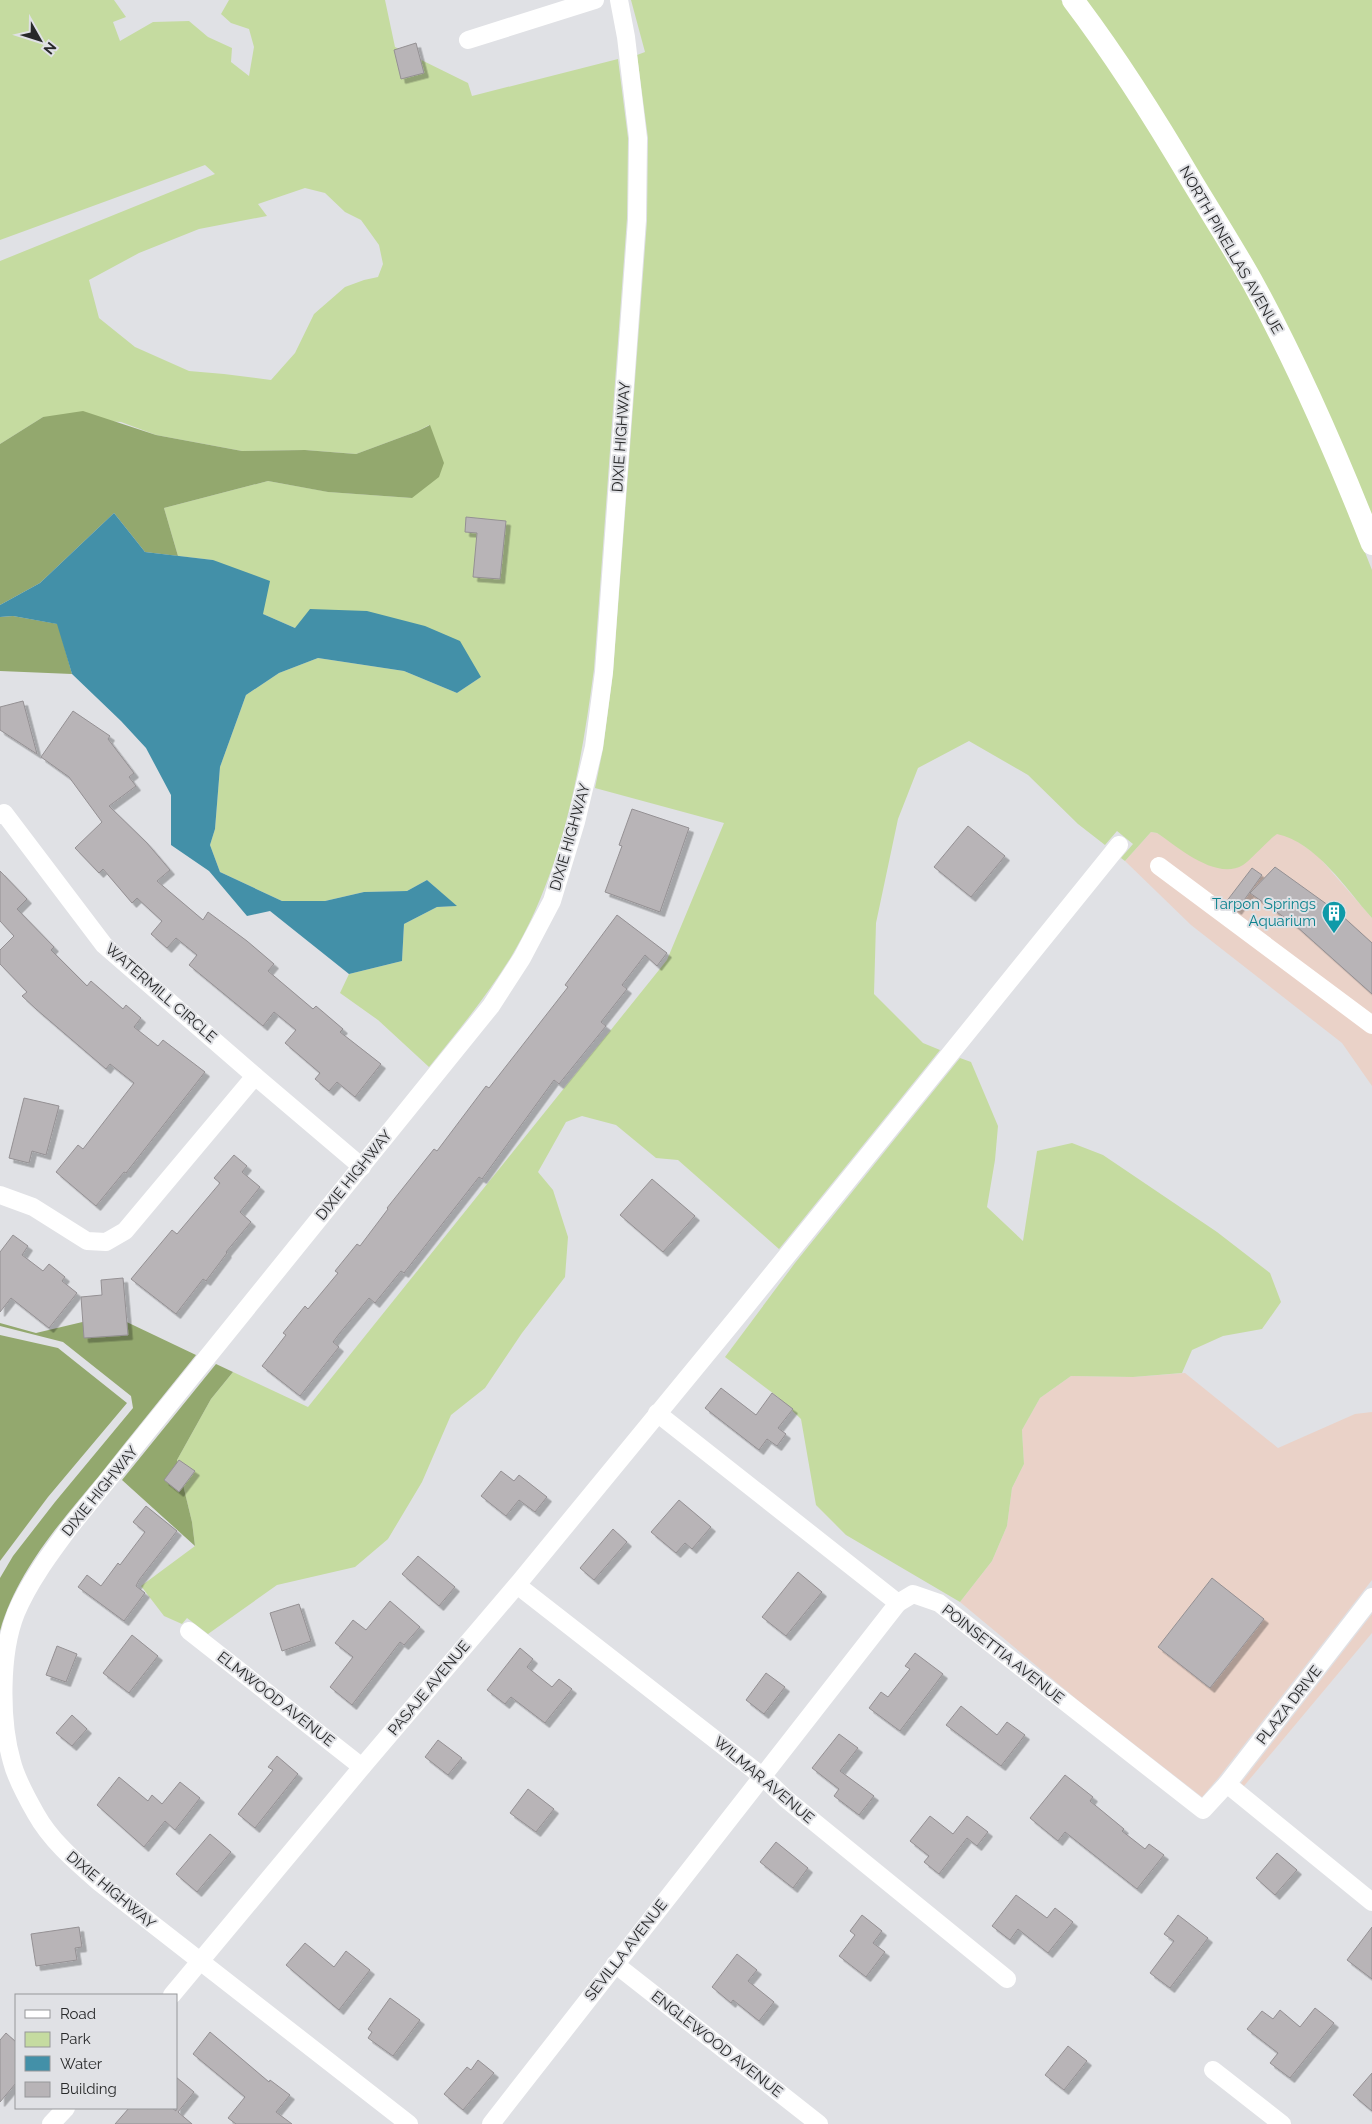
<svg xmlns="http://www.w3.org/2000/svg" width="1372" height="2124" viewBox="0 0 1372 2124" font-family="Raleway,sans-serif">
  <defs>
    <filter id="shadow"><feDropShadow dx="4.5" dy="4.5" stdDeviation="0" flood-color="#0004"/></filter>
  </defs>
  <rect width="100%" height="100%" fill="#e0e1e5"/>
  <g fill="#ead2c8">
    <polygon points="1151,832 1157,833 1193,856 1262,846 1277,833 1290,836 1318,856 1372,918 1372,1086 1342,1043 1191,925 1125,861"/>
    <polygon points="1185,1373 1278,1448 1355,1414 1372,1412 1372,1580 1219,1777 1202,1797 1080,1702 960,1602 992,1561 1007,1526 1012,1488 1024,1464 1022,1430 1040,1398 1071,1376 1133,1377"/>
    <polygon points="1372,1614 1372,1633 1244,1786 1241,1783"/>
  </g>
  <g fill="#c5dba0" fill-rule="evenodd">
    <path d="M0 0H114L126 17 113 22 120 41 153 22 189 21 208 37 232 48 231 62 249 76 254 47 249 29 231 23 221 14 229 0H385L395 47 468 83 472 96 618 59 628 138 627 218 594 669C581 767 563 871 511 957 487 996 458 1031 429 1067L378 1020 340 993 349 974 402 961 404 924 437 907 456 906 427 880 407 891 364 892 325 901H282L220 872 210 845 215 829 220 767 246 695 279 673 318 658 404 671 457 693 481 677 295 628 263 614 213 560 178 556 164 508 268 481 329 492 412 498 429 425 418 431 356 454 305 450 242 451 156 435 121 422 43 417 0 444V261L215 174 205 165 0 240ZM305 188 325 193 345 212 361 220 379 245 383 264 378 277 364 280 345 287 314 314 295 353 271 380 224 374 189 371 135 347 99 318 89 280 139 253 199 229 267 216 258 204Z"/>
    <path d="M631 0H1061L1086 32 1160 145 1244 287 1293 383 1338 484 1372 570V918C1346 889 1316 842 1277 834 1267 841 1251 860 1243 865 1216 881 1178 847 1157 833L1151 832 1125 861 1121 858 1133 844 1117 831 1105 845 1078 824 1028 775 969 741 918 768 898 819 876 923 874 994 923 1043 940 1050 779 1249 678 1160 656 1158 616 1125 582 1116 566 1122 538 1172 553 1190 568 1237 565 1277 522 1333 485 1388 451 1415 422 1482 388 1539 355 1567 277 1585 208 1634 187 1618 182 1624 164 1616 141 1586 195 1546 192 1522 177 1460 211 1399 233 1372 308 1407 667 960 724 823 595 788 603 749 613 673 647 221 648 138 637 55 645 52Z"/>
    <polygon points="1085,0 1372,0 1372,518"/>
    <polygon points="960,1058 971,1062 998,1126 995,1160 987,1207 1023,1241 1037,1151 1072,1143 1103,1155 1217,1232 1270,1273 1281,1302 1262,1329 1223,1336 1192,1350 1182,1373 1133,1377 1071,1376 1040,1398 1022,1430 1024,1464 1012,1488 1007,1526 992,1561 960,1602 846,1535 816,1505 801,1419 778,1397 725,1357 795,1263"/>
  </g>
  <g fill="#93a86e">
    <polygon points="83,411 156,435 242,451 305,450 356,454 418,431 430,425 444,463 439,477 412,498 328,492 268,481 164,508 178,556 145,552 114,513 40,583 0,605 0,444 43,417"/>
    <polygon points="13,616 58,624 72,674 0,671 0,617"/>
    <path d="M112 1315 196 1355C164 1395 131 1435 99 1476 60 1523 17 1571 0 1631V1578L13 1556 55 1502 133 1408 131 1396 63 1342 0 1326V1323L36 1333Z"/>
    <polygon points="0,1335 58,1348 127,1403 48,1497 0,1561"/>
    <polygon points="216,1364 233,1372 211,1399 177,1460 192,1522 195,1546 122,1480"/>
  </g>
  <polygon fill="#4390a8" points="114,513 145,552 213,560 270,581 263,614 295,628 310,609 367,611 425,626 460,641 481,677 457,693 404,671 318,658 279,673 246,695 220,767 215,829 210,845 220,872 282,901 325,901 364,892 407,891 427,880 457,906 437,907 404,924 402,961 349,974 270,911 247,916 209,871 171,845 171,795 146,748 121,721 72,674 57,624 13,616 0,617 0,605 40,583"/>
  <g fill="#b8b4b7" stroke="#949093" filter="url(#shadow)">
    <polygon points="416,43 424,73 401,79 394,50"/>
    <polygon points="466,517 506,521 500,579 473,577 477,533 465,532"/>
    <polygon points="23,701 37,754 0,730 0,707"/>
    <polygon points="73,711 110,736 108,739 134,773 129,777 136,786 109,806 147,843 170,870 157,881 203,920 208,912 247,941 274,964 268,971 313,1009 316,1006 343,1029 340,1032 381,1064 355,1097 337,1082 329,1091 315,1079 320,1073 285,1043 296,1030 274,1012 263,1026 189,965 197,955 176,938 167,948 151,934 162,921 137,898 132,903 103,869 99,873 75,848 102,822 69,777 41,757"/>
    <polygon points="632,809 689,828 660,912 605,892 622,846 619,845"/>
    <polygon points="968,826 1005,856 971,897 934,867"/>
    <polygon points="1275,867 1339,913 1372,943 1372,994 1295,925 1250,893"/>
    <polygon points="1252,868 1262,875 1237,910 1226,902"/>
    <polygon points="0,871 27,899 17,909 54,947 51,950 87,986 91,981 123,1009 126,1005 141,1018 134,1027 158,1046 163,1040 205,1072 126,1173 124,1172 96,1206 56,1172 78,1145 83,1149 134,1083 110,1064 106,1069 36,1009 22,996 27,992 0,964 0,950 14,936 0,921"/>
    <polygon points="617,915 667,953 657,966 645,955 622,985 627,989 601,1022 606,1026 559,1084 554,1080 482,1179 479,1177 404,1273 401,1271 375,1303 369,1298 339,1334 333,1342 339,1347 300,1396 262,1366 286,1335 283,1333 305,1306 308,1309 338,1273 335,1271 357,1244 360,1246 388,1209 387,1208 434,1149 437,1151 486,1086 489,1088 568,987 565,985"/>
    <polygon points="24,1098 59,1106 46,1155 32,1151 29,1163 9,1158"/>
    <polygon points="234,1155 247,1166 242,1172 260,1187 240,1212 251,1222 226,1252 227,1253 206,1281 203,1279 176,1314 131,1279 172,1230 177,1234 220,1183 214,1178"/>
    <polygon points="652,1179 695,1216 663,1252 620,1215"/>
    <polygon points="13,1235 28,1246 22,1255 43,1271 49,1264 65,1277 62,1281 77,1293 49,1328 11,1298 0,1312 0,1252"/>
    <polygon points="123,1278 128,1335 84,1338 81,1297 102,1295 101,1280"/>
    <polygon points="721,1388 756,1415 772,1393 793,1409 778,1428 786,1434 777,1446 767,1439 759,1450 705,1408"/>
    <polygon points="179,1460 195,1471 179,1492 164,1480"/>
    <polygon points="501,1471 514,1481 519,1475 547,1497 535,1512 519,1500 506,1516 481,1496"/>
    <polygon points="679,1500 711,1527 692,1549 685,1543 676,1553 651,1532"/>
    <polygon points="146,1506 177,1531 139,1580 136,1586 145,1593 124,1621 78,1587 87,1575 101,1586 118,1563 120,1565 145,1532 133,1522"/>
    <polygon points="613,1529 627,1542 594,1580 580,1568"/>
    <polygon points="418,1556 455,1587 439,1606 402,1574"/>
    <polygon points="798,1572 822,1592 786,1636 762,1617"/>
    <polygon points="1212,1578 1264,1619 1210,1688 1158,1647"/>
    <polygon points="390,1601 420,1627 404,1645 400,1642 352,1705 330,1687 353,1657 335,1643 353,1620 366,1630"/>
    <polygon points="299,1604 311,1641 282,1651 270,1613"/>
    <polygon points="132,1635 158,1656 129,1693 103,1673"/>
    <polygon points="57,1646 77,1654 66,1682 46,1675"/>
    <polygon points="520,1648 533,1659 527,1667 552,1687 559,1679 572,1689 545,1723 511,1697 505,1704 487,1690"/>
    <polygon points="915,1653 943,1674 900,1731 869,1708 881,1692 888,1697 910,1669 905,1666"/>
    <polygon points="766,1673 785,1687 764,1714 746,1700"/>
    <polygon points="961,1706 997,1735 1007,1722 1025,1735 1001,1766 946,1725"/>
    <polygon points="72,1715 87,1729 72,1746 56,1733"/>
    <polygon points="839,1734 858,1748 840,1771 874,1796 859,1815 834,1796 839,1789 812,1768"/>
    <polygon points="438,1740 462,1758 448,1775 425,1757"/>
    <polygon points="277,1756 298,1774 255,1828 238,1814 273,1770 268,1767"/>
    <polygon points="1065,1775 1093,1797 1090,1801 1124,1829 1122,1831 1145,1849 1149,1844 1164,1855 1137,1889 1065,1832 1058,1841 1030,1818"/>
    <polygon points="119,1777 148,1801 152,1795 162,1804 180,1782 200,1798 175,1830 165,1821 144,1847 97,1805"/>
    <polygon points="528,1789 554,1809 536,1832 510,1813"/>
    <polygon points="930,1816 953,1834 967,1816 988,1832 977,1846 967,1838 939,1874 924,1862 929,1856 910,1841"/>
    <polygon points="210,1834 231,1852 197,1892 176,1874"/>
    <polygon points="776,1842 808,1868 793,1888 760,1862"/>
    <polygon points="1277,1853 1297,1870 1275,1895 1256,1878"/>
    <polygon points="1016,1895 1047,1918 1055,1908 1073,1922 1048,1953 1018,1929 1010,1940 992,1926"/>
    <polygon points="862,1915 882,1931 873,1943 885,1952 866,1977 839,1956 855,1935 850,1931"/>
    <polygon points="1178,1915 1208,1938 1170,1988 1150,1973 1174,1941 1164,1934"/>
    <polygon points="79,1927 82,1947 75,1948 77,1960 36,1966 31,1934"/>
    <polygon points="1372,1927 1372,1979 1347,1960"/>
    <polygon points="305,1943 334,1967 346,1951 370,1970 339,2010 286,1965"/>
    <polygon points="737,1954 757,1970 748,1981 774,2002 759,2021 733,2000 731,2003 712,1987"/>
    <polygon points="390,1998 420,2020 393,2056 368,2038 372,2032 368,2029"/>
    <polygon points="1315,2008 1334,2023 1290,2078 1270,2063 1278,2053 1247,2029 1262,2011 1273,2019 1280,2010 1300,2027"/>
    <polygon points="210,2032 269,2082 270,2080 290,2095 276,2112 292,2124 236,2124 228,2118 245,2097 193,2054"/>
    <polygon points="6,2033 16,2042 16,2083 0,2102 0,2040"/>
    <polygon points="1068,2046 1087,2061 1064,2090 1045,2075"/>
    <polygon points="478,2060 494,2073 463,2110 444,2094 467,2067 471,2070"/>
    <polygon points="1372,2073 1372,2111 1353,2095"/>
    <polygon points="176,2077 194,2092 178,2112 192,2124 115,2124 129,2108 172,2108 176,2111"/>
  </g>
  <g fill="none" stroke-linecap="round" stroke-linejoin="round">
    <g stroke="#fff" stroke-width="18">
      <polyline points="468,40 595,0"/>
      <polyline points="0,815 4,813 104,945 255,1076 125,1231 106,1242 87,1241 33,1207 0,1195"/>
      <polyline points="1159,866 1372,1025"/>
      <polyline points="255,1076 362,1167"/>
      <polyline points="657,1413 898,1603 913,1594 939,1603 1203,1810 1227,1784 1372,1597"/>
      <polyline points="517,1585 763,1777 786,1799 1007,1979"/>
      <polyline points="189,1631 362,1767"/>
      <polyline points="1227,1784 1372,1902"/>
      <polyline points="615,1964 819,2124"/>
      <polyline points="172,1995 362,1767 517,1585 743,1310 1119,845"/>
      <polyline points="1213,2070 1282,2124"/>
      <polyline points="51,2124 66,2108"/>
      <path d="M409 2124 100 1883C76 1862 51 1841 36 1814 28 1800 16 1778 12 1762 0 1720 0 1653 16 1613 29 1582 50 1554 70 1527L491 1006 522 958 552 901 576 822 594 747 604 672 637 220 638 138 626 37 619 0"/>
      <polyline points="491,2124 898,1603"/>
    </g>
    <path stroke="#fff" stroke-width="22" d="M1073 0C1117 58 1156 120 1193 183 1213 216 1234 249 1253 283 1299 367 1337 455 1372 544"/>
  </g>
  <defs>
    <symbol id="building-pin" viewBox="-11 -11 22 30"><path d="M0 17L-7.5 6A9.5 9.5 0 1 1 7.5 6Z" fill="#0f9aa8" stroke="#e0e1e5"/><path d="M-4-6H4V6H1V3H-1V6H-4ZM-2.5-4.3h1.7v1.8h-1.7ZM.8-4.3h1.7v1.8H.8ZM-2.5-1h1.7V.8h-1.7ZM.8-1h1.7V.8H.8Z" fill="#fff"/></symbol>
  </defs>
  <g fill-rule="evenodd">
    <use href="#building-pin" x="1320" y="899" width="28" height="38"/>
  </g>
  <g text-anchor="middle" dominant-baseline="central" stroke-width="4" stroke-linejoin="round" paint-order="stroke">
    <g font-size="15" fill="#28292a" stroke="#e0e1e5">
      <text transform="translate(1231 250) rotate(60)">NORTH PINELLAS AVENUE</text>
      <text transform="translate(621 437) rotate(-86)">DIXIE HIGHWAY</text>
      <text transform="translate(570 837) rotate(-74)">DIXIE HIGHWAY</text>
      <text transform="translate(161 993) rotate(41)">WATERMILL CIRCLE</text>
      <text transform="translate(354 1175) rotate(-51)">DIXIE HIGHWAY</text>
      <text transform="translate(100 1491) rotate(-51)">DIXIE HIGHWAY</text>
      <text transform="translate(1003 1654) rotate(38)">POINSETTIA AVENUE</text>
      <text transform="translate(429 1688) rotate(-50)">PASAJE AVENUE</text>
      <text transform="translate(276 1699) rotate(38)">ELMWOOD AVENUE</text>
      <text transform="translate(1289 1705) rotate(-52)">PLAZA DRIVE</text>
      <text transform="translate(764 1780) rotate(40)">WILMAR AVENUE</text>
      <text transform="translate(111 1890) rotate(40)">DIXIE HIGHWAY</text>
      <text transform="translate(626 1950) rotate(-52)">SEVILLA AVENUE</text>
      <text transform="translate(717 2044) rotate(38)">ENGLEWOOD AVENUE</text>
    </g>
    <g font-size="15" fill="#0d838f" stroke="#e0e1e5" text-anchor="end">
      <text x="1316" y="904">Tarpon Springs<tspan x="1316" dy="17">Aquarium</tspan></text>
    </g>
  </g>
  <rect x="15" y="1994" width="162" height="115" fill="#e0e1e5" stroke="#96979a"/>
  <rect x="25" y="2010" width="25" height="8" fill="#ffffff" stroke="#96979a"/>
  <text x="60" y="2019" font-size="15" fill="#28292a">Road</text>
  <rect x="25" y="2032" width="25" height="15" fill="#c5dba0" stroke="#96979a"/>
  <text x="60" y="2044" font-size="15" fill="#28292a">Park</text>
  <rect x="25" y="2056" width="25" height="15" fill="#4390a8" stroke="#96979a"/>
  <text x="60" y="2069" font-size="15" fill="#28292a">Water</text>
  <rect x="25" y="2082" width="25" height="15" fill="#b8b4b7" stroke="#96979a"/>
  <text x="60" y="2094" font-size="15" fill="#28292a">Building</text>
  <g transform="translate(40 40) rotate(129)" stroke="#e0e1e5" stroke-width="4" paint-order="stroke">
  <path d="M0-4L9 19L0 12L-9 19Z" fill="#28292a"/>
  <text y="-8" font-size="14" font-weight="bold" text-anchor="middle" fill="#28292a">N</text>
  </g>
</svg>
